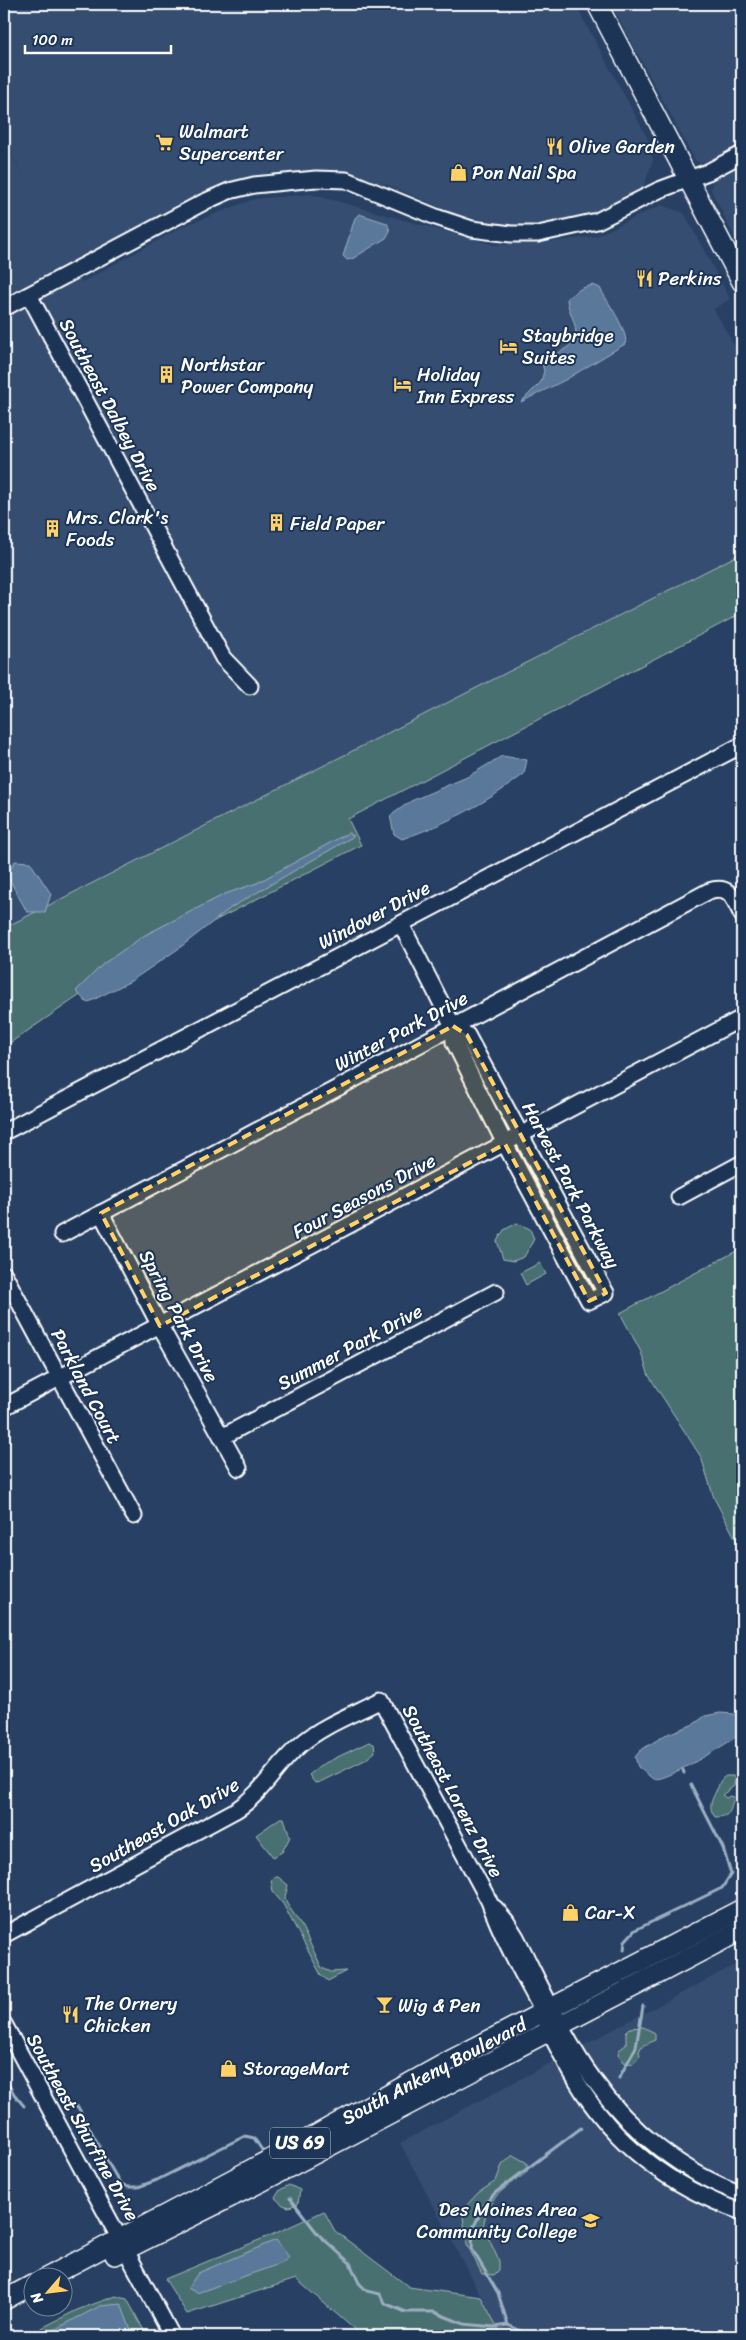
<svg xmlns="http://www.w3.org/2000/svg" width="746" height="2340" viewBox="0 0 746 2340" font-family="Sriracha,sans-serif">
  <rect width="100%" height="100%" fill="#284063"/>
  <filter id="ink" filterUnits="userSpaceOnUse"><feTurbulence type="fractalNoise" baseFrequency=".02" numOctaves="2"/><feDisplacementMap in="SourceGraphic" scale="10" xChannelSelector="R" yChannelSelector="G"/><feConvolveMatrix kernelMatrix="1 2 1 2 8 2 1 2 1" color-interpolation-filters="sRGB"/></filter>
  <g filter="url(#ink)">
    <g fill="#354d71">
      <polygon points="4,4 575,4 647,137 653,160 643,189 578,221 510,226 455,214 386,184 271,172 209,190 72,265 82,282 184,226 254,199 311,194 494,245 560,241 596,236 661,205 684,213 730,299 714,309 742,360 742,553 4,928 4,141 27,182 4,139"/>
      <polygon points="611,4 742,4 742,145 710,162 700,163 695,160"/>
      <polygon points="742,164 742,252 711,190 712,183 717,178"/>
      <polygon points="742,1961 742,2336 502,2336 400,2143"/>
    </g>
    <g fill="#4a6f71" stroke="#a4b7b8">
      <polygon points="742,553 742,613 348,819 361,845 108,976 4,1047 4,928"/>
      <polygon points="517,1223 530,1229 534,1239 524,1257 513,1261 503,1259 497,1241 504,1230"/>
      <polygon points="742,1248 742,1551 714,1498 701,1457 649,1376 641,1352 620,1313"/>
      <polygon points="540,1263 546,1274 526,1285 520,1273"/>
      <polygon points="369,1742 374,1744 375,1752 365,1760 320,1782 315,1783 309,1775 323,1764"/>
      <path d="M726 1776H733L735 1779 734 1786 722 1795 726 1798 730 1796 734 1797C730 1810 732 1817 715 1817 707 1806 712 1800 717 1789 720 1783 719 1780 726 1776Z"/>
      <polygon points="280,1818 284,1818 290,1837 282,1852 273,1857 256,1835"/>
      <polygon points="274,1877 278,1877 288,1885 285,1897 287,1904 300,1923 322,1968 331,1972 346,1971 328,1981 321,1975 283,1904 273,1892 271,1880"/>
      <polygon points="643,2027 655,2033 655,2040 641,2047 639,2052 640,2056 633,2064 624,2062 618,2054 619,2050 626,2045 626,2032 630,2028"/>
      <path d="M513 2155 527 2163V2172C502 2192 491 2192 483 2226L499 2261V2270L494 2275 482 2274 467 2244 462 2210 478 2193 496 2181 502 2165Z"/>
      <polygon points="289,2185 300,2190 298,2204 289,2207 283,2205 275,2198 280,2190"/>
      <polygon points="324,2211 335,2231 409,2287 481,2297 502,2336 362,2336 296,2279 187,2314 165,2279 276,2233"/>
      <polygon points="116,2296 127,2299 147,2336 26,2336 77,2310"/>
    </g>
    <g fill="#5a799a" stroke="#9cafc2">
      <polygon points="359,214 387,223 390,231 386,238 352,259 347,260 343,256 355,218"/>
      <path d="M593 285 600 288C606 300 630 333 625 344L565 380 521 402 541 382 544 371 542 363C550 355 561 353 569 346 585 331 567 314 567 298L582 288Z"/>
      <path d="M502 756 527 760 524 774C487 803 446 824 402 839L394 834 390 816 411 801 467 777Z"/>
      <polygon points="348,833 354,836 232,907 178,949 131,981 87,1003 76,991 103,964 145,935 225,894 257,883"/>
      <polygon points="15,861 30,862 51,894 45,912 27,912 7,875"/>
      <path d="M720 1713 734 1714 742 1719V1733C728 1743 667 1781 653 1779L638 1767 635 1757 641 1750 665 1735 694 1724 705 1716Z"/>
      <polygon points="276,2240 289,2257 282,2263 197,2293 188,2288 198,2273"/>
      <polygon points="121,2304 132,2333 125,2336 42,2336 100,2306"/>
    </g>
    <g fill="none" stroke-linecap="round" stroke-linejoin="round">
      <g stroke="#9cafc2" stroke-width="3">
        <polyline points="683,1770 684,1773"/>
        <polyline points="624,1950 625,1941 635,1930 722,1888 731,1874 723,1848 691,1785"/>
        <polyline points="4,2077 14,2094 24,2106"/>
        <polyline points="619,2078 636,2047 643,2006"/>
        <polyline points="72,2105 78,2107 110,2166 120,2183 128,2187 138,2187 157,2180 245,2136 254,2138 262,2150"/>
        <polyline points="290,2198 318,2234 350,2263 359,2283 367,2291 380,2294 384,2303 406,2312 434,2312 464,2324 494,2327 508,2325 528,2334 574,2336"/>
        <polyline points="508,2325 498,2293 472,2249 473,2228 485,2204 495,2193 581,2128"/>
        <polyline points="588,2336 594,2333 603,2336"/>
      </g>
      <defs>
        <g id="minor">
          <polyline points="29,295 223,658 250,686"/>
          <polyline points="4,308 204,202 229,191 254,185 316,179 346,180 436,217 472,229 511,234 538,234 597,221 659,190 708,172 742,154"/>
          <polyline points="401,924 453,1026 454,1042 505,1144 589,1301 606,1293 467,1035 453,1026"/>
          <polyline points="4,1132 742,745"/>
          <polyline points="679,1197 742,1163"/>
          <polyline points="101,1213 160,1326 239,1468"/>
          <path d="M62 1234 709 891C730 884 734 899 742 915"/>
          <polyline points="4,1274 134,1516"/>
          <polyline points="4,1407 742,1018"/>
          <polyline points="222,1437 496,1292"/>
          <path d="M495 1908 506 1921 516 1937C540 1984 563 2038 594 2080 630 2131 683 2173 742 2194"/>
          <path d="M4 1935 236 1810C263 1793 276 1765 300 1745 321 1726 356 1713 381 1700L489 1901C503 1940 523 1974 542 2010 545 2017 547 2025 550 2032 558 2049 567 2065 577 2082 615 2146 673 2188 742 2212"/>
          <polyline points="4,2024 172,2336"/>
        </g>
        <g id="major">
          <polyline points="597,4 742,282"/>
          <polyline points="115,2255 263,2181 742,1930"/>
          <polyline points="46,2278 316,2135 449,2061 742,1909"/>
          <polyline points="4,2300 32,2285"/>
        </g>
      </defs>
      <use href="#minor" stroke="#fff" stroke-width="19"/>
      <use href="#major" stroke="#fff" stroke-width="22"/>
      <use href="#minor" stroke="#1d3557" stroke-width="15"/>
      <use href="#major" stroke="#1d3557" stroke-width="19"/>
    </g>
  </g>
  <path fill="#ffd166" fill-opacity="0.2" stroke="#ffd166" stroke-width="4" stroke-dasharray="10 6" stroke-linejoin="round" d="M453 1026 467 1035 606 1293 589 1301 505 1144 160 1326 101 1213Z"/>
  <defs>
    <symbol id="supermarket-bare" viewBox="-9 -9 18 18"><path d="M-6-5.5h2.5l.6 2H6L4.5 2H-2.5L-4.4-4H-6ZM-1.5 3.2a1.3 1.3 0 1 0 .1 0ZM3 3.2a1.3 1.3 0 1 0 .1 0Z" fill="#ffd166" stroke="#1d3557" stroke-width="2.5" paint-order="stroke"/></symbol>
    <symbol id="restaurant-bare" viewBox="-9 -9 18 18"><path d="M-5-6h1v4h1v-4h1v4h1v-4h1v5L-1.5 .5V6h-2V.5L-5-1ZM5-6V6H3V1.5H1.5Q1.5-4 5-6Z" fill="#ffd166" stroke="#1d3557" stroke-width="2.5" paint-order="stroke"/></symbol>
    <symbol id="shop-bare" viewBox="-9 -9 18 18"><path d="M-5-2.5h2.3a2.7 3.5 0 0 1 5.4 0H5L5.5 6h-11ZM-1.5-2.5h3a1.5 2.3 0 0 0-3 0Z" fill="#ffd166" stroke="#1d3557" stroke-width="2.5" paint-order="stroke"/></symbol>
    <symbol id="hotel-bare" viewBox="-9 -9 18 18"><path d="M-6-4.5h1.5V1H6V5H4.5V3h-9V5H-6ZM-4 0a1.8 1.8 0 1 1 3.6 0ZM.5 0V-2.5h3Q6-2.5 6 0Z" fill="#ffd166" stroke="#1d3557" stroke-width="2.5" paint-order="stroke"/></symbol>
    <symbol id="building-bare" viewBox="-9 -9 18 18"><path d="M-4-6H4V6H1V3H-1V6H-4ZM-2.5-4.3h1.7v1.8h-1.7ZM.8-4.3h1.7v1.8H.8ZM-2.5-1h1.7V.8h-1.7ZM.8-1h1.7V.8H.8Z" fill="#ffd166" stroke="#1d3557" stroke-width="2.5" paint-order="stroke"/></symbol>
    <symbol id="bar-bare" viewBox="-9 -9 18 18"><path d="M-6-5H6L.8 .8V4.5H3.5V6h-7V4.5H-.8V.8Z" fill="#ffd166" stroke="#1d3557" stroke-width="2.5" paint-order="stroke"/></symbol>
    <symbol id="university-bare" viewBox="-9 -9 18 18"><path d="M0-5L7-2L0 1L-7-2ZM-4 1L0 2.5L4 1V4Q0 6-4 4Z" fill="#ffd166" stroke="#1d3557" stroke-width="2.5" paint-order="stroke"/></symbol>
  </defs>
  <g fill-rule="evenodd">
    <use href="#supermarket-bare" x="152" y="130" width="25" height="25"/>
    <use href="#restaurant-bare" x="542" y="134" width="25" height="25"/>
    <use href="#shop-bare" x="446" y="160" width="25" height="25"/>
    <use href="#restaurant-bare" x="632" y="266" width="25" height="25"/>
    <use href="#hotel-bare" x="496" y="334" width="25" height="25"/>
    <use href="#building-bare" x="154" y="362" width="25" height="25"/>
    <use href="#hotel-bare" x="390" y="372" width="25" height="25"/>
    <use href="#building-bare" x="264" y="510" width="25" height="25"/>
    <use href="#building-bare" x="40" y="516" width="25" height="25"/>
    <use href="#shop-bare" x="558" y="1900" width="25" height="25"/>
    <use href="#bar-bare" x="372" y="1992" width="25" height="25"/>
    <use href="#restaurant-bare" x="58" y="2002" width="25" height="25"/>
    <use href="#shop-bare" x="216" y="2056" width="25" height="25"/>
    <use href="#university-bare" x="578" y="2208" width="25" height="25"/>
  </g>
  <g text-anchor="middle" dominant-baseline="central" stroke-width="4" stroke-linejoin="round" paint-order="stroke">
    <rect fill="#1d3557" stroke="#bbc2cd" stroke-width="1" x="270" y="2127.5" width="60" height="31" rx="4"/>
    <g font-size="18" font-weight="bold" fill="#fff">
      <text x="300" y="2143">US 69</text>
    </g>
    <g font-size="19" fill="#fff" stroke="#1d3557" text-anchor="start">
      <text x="179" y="131">Walmart<tspan x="179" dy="22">Supercenter</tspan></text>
      <text x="569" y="146">Olive Garden</text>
      <text x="472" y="172">Pon Nail Spa</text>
      <text x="658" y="278">Perkins</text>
      <text x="522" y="335">Staybridge<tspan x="522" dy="22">Suites</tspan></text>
      <text x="181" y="364">Northstar<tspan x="181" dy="22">Power Company</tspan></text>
      <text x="417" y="374">Holiday<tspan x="417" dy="22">Inn Express</tspan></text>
      <text x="66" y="517">Mrs. Clark's<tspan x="66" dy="22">Foods</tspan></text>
      <text x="290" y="523">Field Paper</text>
      <text x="585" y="1912">Car-X</text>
      <text x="84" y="2003">The Ornery<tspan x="84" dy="22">Chicken</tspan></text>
      <text x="398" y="2005">Wig &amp; Pen</text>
      <text x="243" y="2068">StorageMart</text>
      <text x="577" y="2209" text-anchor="end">Des Moines Area<tspan x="577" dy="22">Community College</tspan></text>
    </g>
    <g font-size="19" fill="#fff" stroke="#1d3557">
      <text transform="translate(110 405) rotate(62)">Southeast Dalbey Drive</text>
      <text transform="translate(374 915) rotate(-28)">Windover Drive</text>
      <text transform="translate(401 1031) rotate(-28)">Winter Park Drive</text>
      <text transform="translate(571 1185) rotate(62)">Harvest Park Parkway</text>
      <text transform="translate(364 1196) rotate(-28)">Four Seasons Drive</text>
      <text transform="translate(179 1316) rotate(62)">Spring Park Drive</text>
      <text transform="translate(350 1347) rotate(-28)">Summer Park Drive</text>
      <text transform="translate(86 1386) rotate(62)">Parkland Court</text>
      <text transform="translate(453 1791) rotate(62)">Southeast Lorenz Drive</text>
      <text transform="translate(164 1825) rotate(-30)">Southeast Oak Drive</text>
      <text transform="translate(434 2071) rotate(-28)">South Ankeny Boulevard</text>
      <text transform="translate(83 2127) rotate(61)">Southeast Shurfine Drive</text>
    </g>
  </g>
  <rect width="746" height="2340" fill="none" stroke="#1d3557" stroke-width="20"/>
  <rect x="10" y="10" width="726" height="2320" fill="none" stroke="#fff" stroke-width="2" filter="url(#ink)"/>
  <g transform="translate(48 2292) rotate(242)"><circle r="24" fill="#1d3557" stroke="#77869a"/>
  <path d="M0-4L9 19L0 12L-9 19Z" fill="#ffd166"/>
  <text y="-8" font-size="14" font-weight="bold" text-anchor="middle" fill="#ffffff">N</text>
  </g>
  <path d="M25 45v8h146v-8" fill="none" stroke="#ffffff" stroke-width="2.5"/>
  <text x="32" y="45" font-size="15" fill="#ffffff" stroke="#1d3557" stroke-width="4" paint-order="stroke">100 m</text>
</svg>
